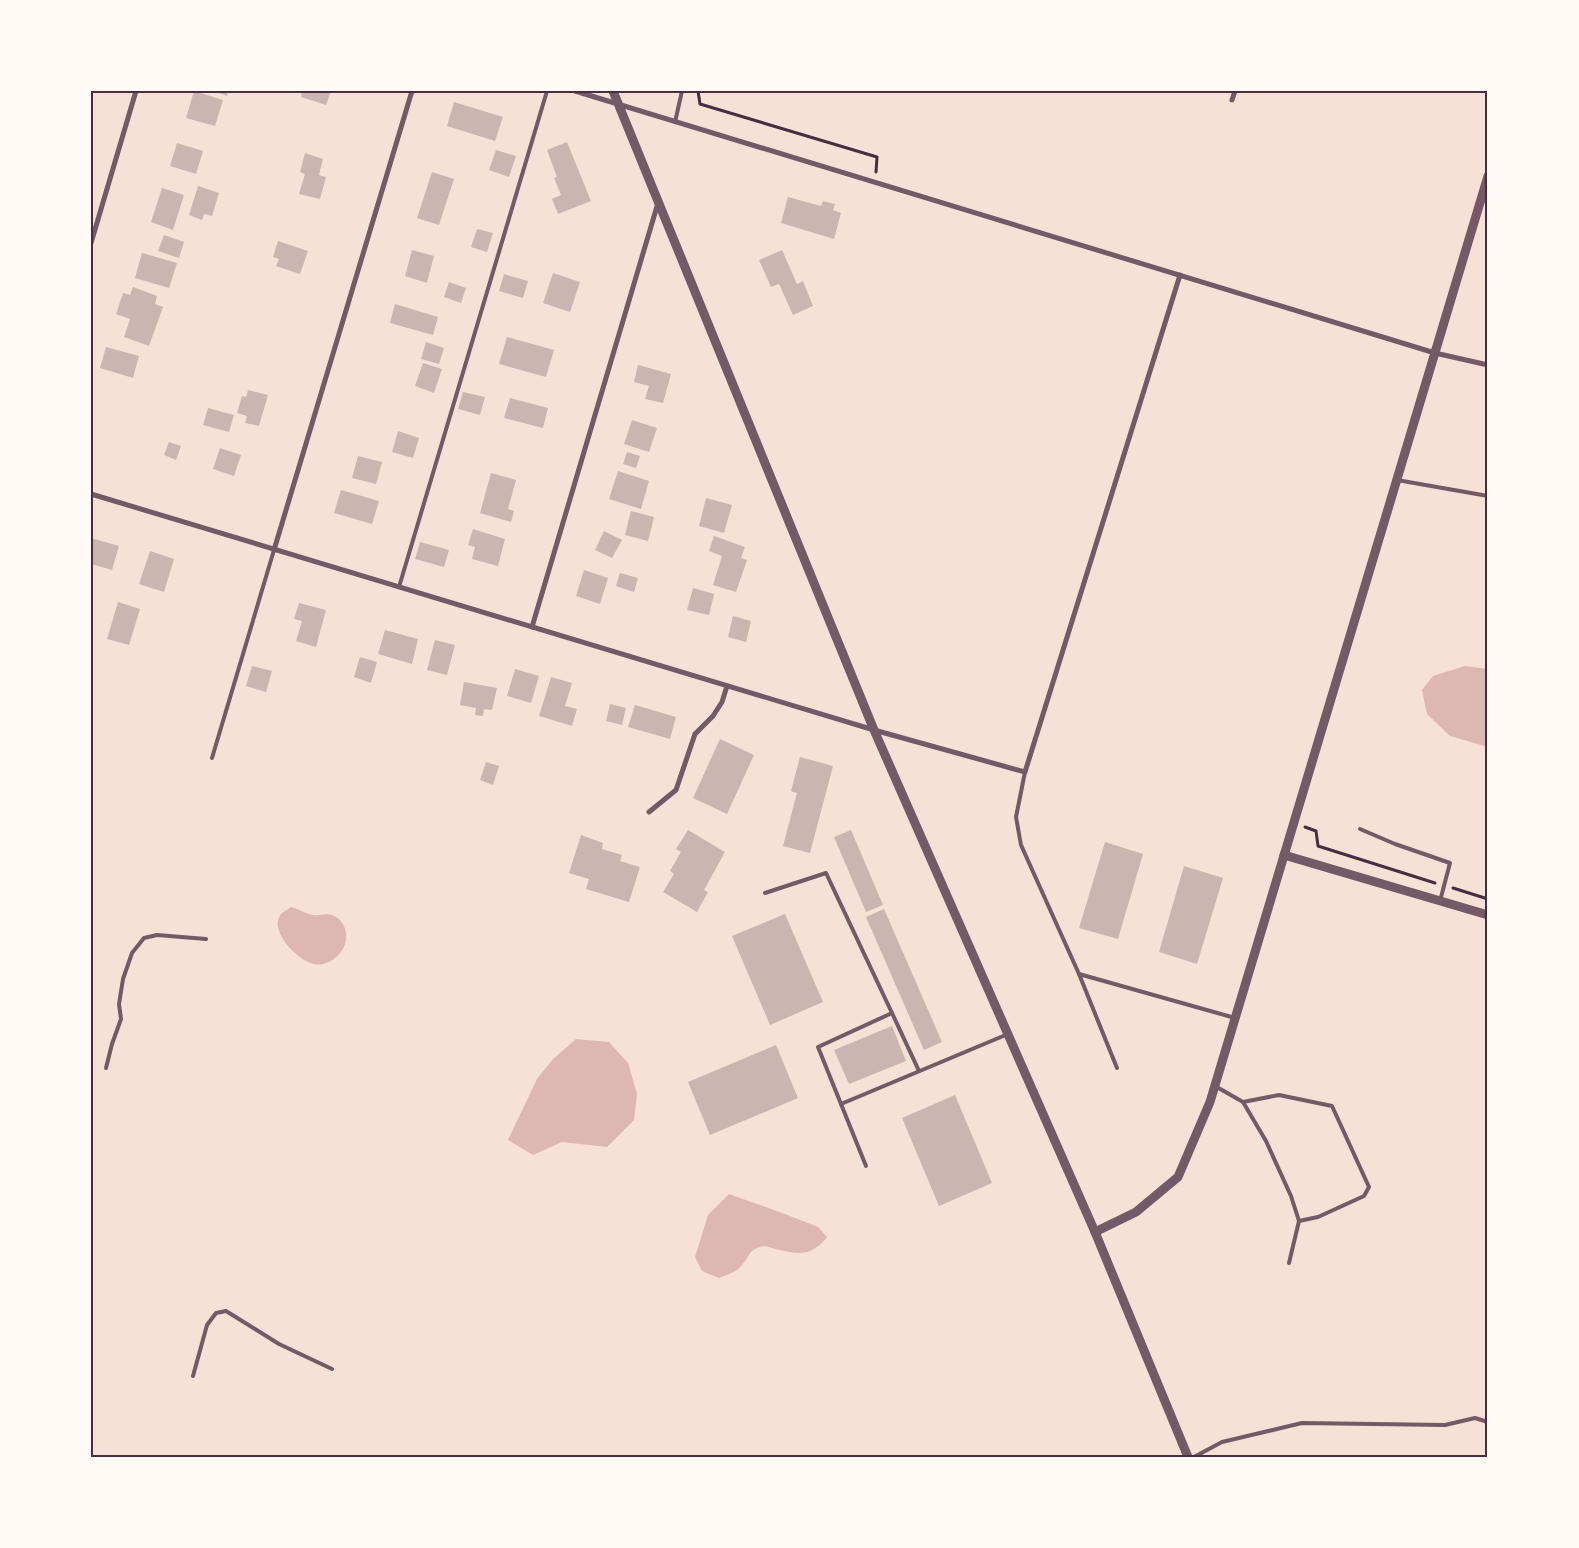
<svg xmlns="http://www.w3.org/2000/svg" width="1579" height="1548" viewBox="0 0 1579 1548" font-family="'Public Sans',sans-serif">
  <rect width="100%" height="100%" fill="#f7e1d7"/>
  <g fill="#dcb8b0">
    <polygon points="1465,666 1488,669 1488,747 1450,736 1427,714 1422,690 1433,676"/>
    <path d="M291 907C299 909 306 914 313 915 319 916 326 913 332 915 344 919 349 934 345 944 342 954 332 962 323 964 305 970 270 934 279 917 282 912 287 910 291 907Z"/>
    <polygon points="576,1039 609,1042 628,1063 637,1094 634,1120 607,1147 562,1142 533,1155 508,1140 537,1079 553,1059"/>
    <path d="M729 1194 785 1214 818 1227 827 1237C810 1258 798 1254 775 1249 770 1247 765 1245 760 1247 747 1251 750 1257 742 1265 737 1272 727 1275 719 1278L702 1271 695 1257 708 1215Z"/>
  </g>
  <g fill="#ccb4b1">
    <polygon points="194,91 223,100 215,126 186,118"/>
    <polygon points="213,91 228,91 227,96"/>
    <polygon points="302,91 331,91 326,105 301,97"/>
    <polygon points="454,102 503,117 495,141 447,126"/>
    <polygon points="567,142 591,201 558,214 552,199 561,195 554,178 557,177 547,150"/>
    <polygon points="177,143 203,151 196,174 170,166"/>
    <polygon points="496,150 516,156 509,177 489,170"/>
    <polygon points="305,153 323,159 319,175 326,177 320,199 299,194 305,174 300,172"/>
    <polygon points="432,172 454,179 439,225 417,218"/>
    <polygon points="198,186 219,193 212,216 204,214 202,220 189,215"/>
    <polygon points="162,188 184,195 173,230 151,222"/>
    <polygon points="788,197 821,206 823,201 835,204 833,210 841,213 834,239 781,223"/>
    <polygon points="477,229 493,233 487,252 471,247"/>
    <polygon points="164,235 184,242 179,258 158,251"/>
    <polygon points="278,241 308,251 300,274 276,266 279,259 273,257"/>
    <polygon points="412,250 434,256 427,283 405,276"/>
    <polygon points="782,250 797,284 803,281 813,306 793,315 779,284 771,287 759,260"/>
    <polygon points="142,253 177,263 169,288 135,278"/>
    <polygon points="553,273 580,282 570,312 543,303"/>
    <polygon points="504,274 528,281 523,298 499,291"/>
    <polygon points="449,282 466,288 461,303 444,297"/>
    <polygon points="133,287 157,296 155,304 163,307 149,346 124,337 130,319 116,314 123,293 130,295"/>
    <polygon points="395,304 438,317 433,335 390,323"/>
    <polygon points="507,337 554,350 546,377 499,364"/>
    <polygon points="426,342 444,348 439,364 421,359"/>
    <polygon points="106,347 139,356 133,378 100,368"/>
    <polygon points="423,363 442,369 434,393 415,386"/>
    <polygon points="638,365 671,374 663,403 645,399 649,386 634,382"/>
    <polygon points="248,390 268,395 259,426 245,423 247,416 237,413 242,396 246,397"/>
    <polygon points="463,392 485,397 480,415 458,409"/>
    <polygon points="510,398 548,408 543,428 504,418"/>
    <polygon points="208,408 234,415 229,432 203,425"/>
    <polygon points="632,420 657,428 649,452 624,444"/>
    <polygon points="398,431 419,438 413,458 392,452"/>
    <polygon points="169,442 181,446 176,460 164,455"/>
    <polygon points="220,448 241,455 234,476 213,469"/>
    <polygon points="627,452 640,456 636,468 623,464"/>
    <polygon points="358,456 382,462 376,484 352,478"/>
    <polygon points="618,471 649,481 641,509 609,499"/>
    <polygon points="491,473 516,480 508,509 514,511 511,522 480,513"/>
    <polygon points="341,490 379,501 372,524 334,513"/>
    <polygon points="706,498 732,505 724,533 699,526"/>
    <polygon points="631,511 654,517 648,541 625,535"/>
    <polygon points="473,529 505,539 498,566 472,559 475,547 468,545"/>
    <polygon points="604,531 622,540 612,558 595,550"/>
    <polygon points="714,536 745,547 741,558 747,560 736,592 713,585 722,556 709,551"/>
    <polygon points="91,538 119,546 112,570 91,564"/>
    <polygon points="420,542 449,550 444,567 415,559"/>
    <polygon points="150,551 174,559 164,592 139,584"/>
    <polygon points="584,570 608,578 600,604 576,596"/>
    <polygon points="620,573 638,578 634,592 616,586"/>
    <polygon points="693,588 714,594 709,615 687,610"/>
    <polygon points="118,602 140,609 129,645 107,639"/>
    <polygon points="299,603 326,610 316,647 296,641 302,621 294,619"/>
    <polygon points="733,616 751,621 746,642 728,637"/>
    <polygon points="385,630 418,639 412,664 378,654"/>
    <polygon points="435,640 455,645 447,675 427,670"/>
    <polygon points="360,657 377,662 371,683 354,677"/>
    <polygon points="252,666 272,671 266,692 246,686"/>
    <polygon points="515,669 539,676 531,703 507,696"/>
    <polygon points="551,677 572,683 565,706 577,709 572,726 539,716"/>
    <polygon points="464,682 497,688 492,710 484,709 483,716 475,715 476,708 460,705"/>
    <polygon points="610,704 626,708 622,725 606,721"/>
    <polygon points="635,705 676,717 670,739 628,727"/>
    <polygon points="720,739 754,755 727,814 693,798"/>
    <polygon points="800,757 833,766 810,853 783,846 797,793 791,791"/>
    <polygon points="486,762 499,766 493,785 480,780"/>
    <polygon points="688,830 725,852 704,890 708,892 697,912 663,892 674,874 670,871 681,852 676,849"/>
    <polygon points="851,830 883,905 866,912 834,837"/>
    <polygon points="581,835 603,843 602,849 622,855 620,861 640,867 629,902 586,889 589,879 569,873"/>
    <polygon points="1105,842 1143,854 1118,939 1079,928"/>
    <polygon points="1184,866 1223,878 1197,964 1159,952"/>
    <polygon points="884,909 942,1042 924,1050 866,917"/>
    <polygon points="785,914 823,1002 770,1025 732,936"/>
    <polygon points="892,1026 906,1061 849,1084 834,1050"/>
    <polygon points="776,1045 798,1098 710,1135 688,1082"/>
    <polygon points="955,1095 992,1183 939,1206 902,1118"/>
  </g>
  <g fill="none" stroke-linecap="round" stroke-linejoin="round">
    <g stroke="#4a2c40" stroke-width="3">
      <polyline points="698,91 700,104 877,157 876,172"/>
      <polyline points="1305,827 1316,831 1318,846 1435,883"/>
      <polyline points="1453,888 1488,899"/>
    </g>
    <g stroke="#755966" stroke-width="4">
      <polyline points="675,122 682,91"/>
      <polyline points="1397,480 1488,496"/>
      <polyline points="399,587 547,91"/>
      <polyline points="212,758 274,550"/>
      <polyline points="1025,772 1016,817 1021,845 1079,974 1235,1018"/>
      <polyline points="1360,829 1395,844 1450,863 1440,901"/>
      <polyline points="765,893 826,873 892,1013 818,1047 841,1104 1008,1034"/>
      <polyline points="1079,974 1117,1068"/>
      <polyline points="892,1013 919,1071"/>
      <polyline points="106,1068 112,1044 121,1019 119,1004 123,979 132,953 144,938 157,935 206,939"/>
      <polyline points="1215,1086 1243,1102 1266,1141 1291,1196 1299,1221 1289,1263"/>
      <polyline points="1243,1102 1279,1095 1332,1106 1369,1187 1364,1196 1318,1217 1299,1221"/>
      <polyline points="841,1104 866,1166"/>
      <polyline points="193,1376 207,1325 216,1313 226,1311 279,1344 332,1369"/>
      <polyline points="1194,1457 1222,1442 1302,1423 1445,1425 1475,1418 1488,1422"/>
    </g>
    <g stroke="#755966" stroke-width="5">
      <polyline points="575,91 1435,353 1488,365"/>
      <polyline points="1232,100 1235,91"/>
      <polyline points="91,243 136,91"/>
      <polyline points="91,494 874,730 1025,772 1180,275"/>
      <polyline points="274,550 412,91"/>
      <polyline points="532,627 658,203"/>
      <polyline points="649,812 676,790 695,734 713,716 722,702 727,686"/>
    </g>
    <g stroke="#755966" stroke-width="9">
      <polyline points="613,91 874,730 1095,1232 1188,1457"/>
      <polyline points="1284,855 1488,915"/>
      <polyline points="1095,1232 1136,1212 1178,1177 1210,1102 1488,176"/>
    </g>
  </g>
  <rect width="1579" height="1548" fill="none" stroke="#fffaf5" stroke-width="185"/>
  <rect x="92" y="92" width="1394" height="1364" fill="none" stroke="#4a2c40" stroke-width="2"/>
</svg>
